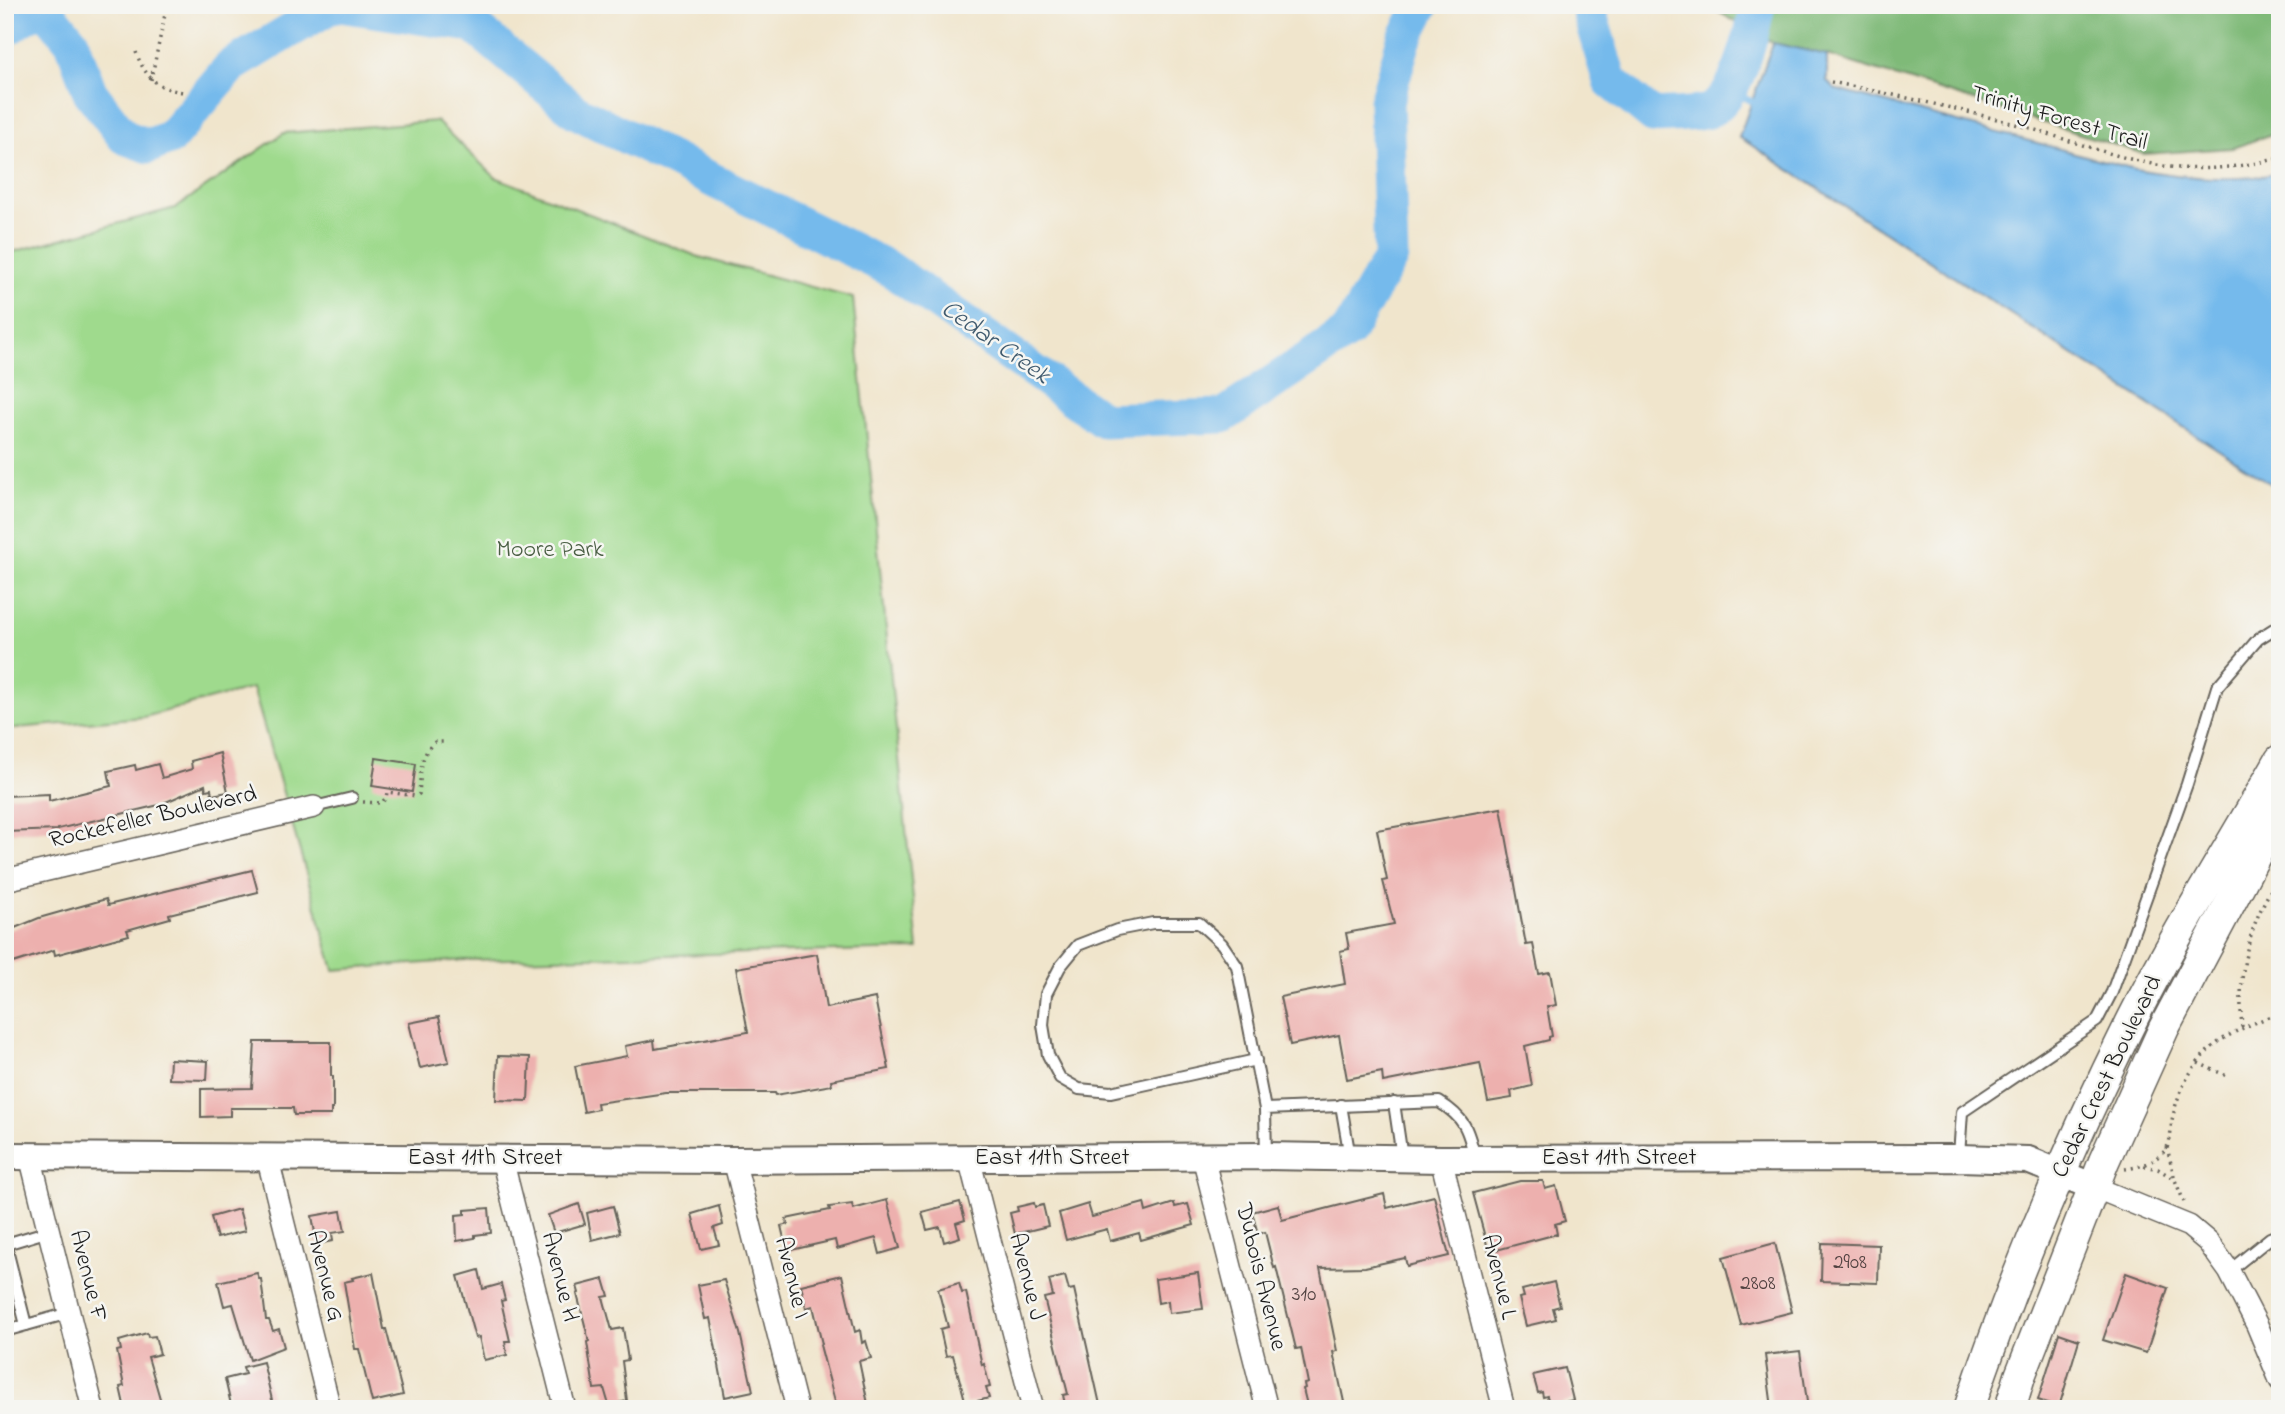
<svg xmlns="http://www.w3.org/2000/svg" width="2285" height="1414" viewBox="0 0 2285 1414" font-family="'Indie Flower',sans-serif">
  <rect width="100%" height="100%" fill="#f6f6f2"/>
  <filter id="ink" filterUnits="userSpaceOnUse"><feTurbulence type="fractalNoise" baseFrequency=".0143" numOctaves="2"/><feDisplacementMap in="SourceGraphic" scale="14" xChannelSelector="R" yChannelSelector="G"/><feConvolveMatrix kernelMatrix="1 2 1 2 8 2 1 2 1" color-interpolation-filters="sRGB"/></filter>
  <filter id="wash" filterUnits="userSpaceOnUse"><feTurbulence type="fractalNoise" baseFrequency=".00686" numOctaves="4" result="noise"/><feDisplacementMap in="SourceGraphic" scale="28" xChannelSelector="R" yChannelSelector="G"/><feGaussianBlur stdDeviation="1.57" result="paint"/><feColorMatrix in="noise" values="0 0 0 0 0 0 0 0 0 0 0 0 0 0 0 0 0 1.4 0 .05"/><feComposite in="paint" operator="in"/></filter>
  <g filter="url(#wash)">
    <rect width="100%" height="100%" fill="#f0e5cc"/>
    <polygon fill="#9fda8d" stroke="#5e7b54" stroke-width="2" points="436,121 495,177 699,257 853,298 918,949 465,960 334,970 253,688 144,717 5,729 5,254 175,208 284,133"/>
    <polygon fill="#7fba78" stroke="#4e6b4a" stroke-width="2" points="1706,5 2280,5 2280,131 2233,148 2144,154 1827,55 1773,43"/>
    <path fill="#75baec" stroke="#486b84" stroke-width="2" d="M1773 43 1827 55V81L1834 89 2135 169C2182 177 2233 183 2280 173V490L1739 137Z"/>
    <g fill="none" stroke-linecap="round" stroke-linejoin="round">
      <polyline stroke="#75baec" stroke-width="6" points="1730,91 1760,105"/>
      <g stroke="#75baec" stroke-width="35">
        <polyline points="340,5 472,25 575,111 890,269 1103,420 1223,416 1348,332 1391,257 1386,102 1404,40 1422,5"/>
        <path d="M1587 5 1610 81 1653 116C1666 115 1696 115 1708 111 1737 100 1752 33 1758 5"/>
        <polyline points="5,30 33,12 48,12 72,42 90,92 124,137 149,146 171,137 231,66 333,5"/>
      </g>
    </g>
    <g id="blocks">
      <g fill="#edb0ae">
        <polygon points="220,753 228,792 212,795 211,789 206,790 205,785 159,805 58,829 58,830 5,832 5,796 49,794 49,801 111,786 108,771 135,765 136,770 158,764 162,778 192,769 191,761"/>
        <polygon points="376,758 416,764 412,792 372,786"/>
        <polygon points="1501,808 1526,945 1533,944 1539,974 1550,972 1556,1005 1547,1007 1552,1036 1549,1037 1549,1040 1525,1046 1532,1086 1511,1091 1512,1098 1488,1102 1480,1063 1383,1082 1382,1072 1347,1079 1339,1035 1290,1045 1280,997 1345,984 1340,951 1349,949 1346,933 1394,924 1383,881 1387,880 1377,830"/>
        <polygon points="252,870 258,892 169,914 170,918 127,930 129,935 55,955 54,950 13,963 5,940 5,932 39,918 106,899 108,905"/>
        <polygon points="817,954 826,1008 875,998 889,1069 831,1080 832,1085 776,1095 775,1093 666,1093 597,1103 598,1109 584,1112 575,1066 627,1056 625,1046 654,1040 655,1049 748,1032 736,968"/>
        <polygon points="439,1017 449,1062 420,1068 409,1023"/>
        <polygon points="255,1042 331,1042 331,1076 333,1076 333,1109 331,1109 331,1115 294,1115 293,1108 230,1108 230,1116 201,1117 201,1089 252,1088"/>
        <polygon points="498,1056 530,1057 528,1101 496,1100"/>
        <polygon points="170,1059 208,1061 207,1080 169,1079"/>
        <polygon points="1520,1181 1543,1181 1545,1189 1556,1186 1565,1221 1555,1224 1557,1234 1489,1252 1473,1193"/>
        <polygon points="1384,1194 1387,1208 1434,1196 1449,1256 1407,1266 1405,1258 1365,1267 1320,1268 1337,1351 1333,1352 1344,1402 1308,1409 1303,1389 1305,1388 1304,1384 1308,1383 1301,1348 1296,1349 1276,1267 1274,1268 1265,1232 1258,1234 1252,1212 1278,1205 1282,1220"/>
        <polygon points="887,1200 900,1248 880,1254 876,1238 837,1249 835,1240 787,1251 781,1226 788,1224 786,1219 830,1210 829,1207 852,1204 853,1209"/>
        <polygon points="960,1202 965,1220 956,1223 960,1237 944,1242 940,1227 927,1230 922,1212"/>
        <polygon points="1034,1203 1035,1207 1043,1205 1048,1226 1015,1234 1010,1213 1018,1211 1017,1207"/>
        <polygon points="1144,1203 1146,1212 1174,1203 1175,1207 1188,1204 1194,1225 1141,1240 1139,1233 1110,1241 1107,1229 1066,1240 1059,1213 1088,1204 1092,1217"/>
        <polygon points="579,1204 585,1224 554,1233 548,1215"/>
        <polygon points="613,1206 620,1233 592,1240 587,1213"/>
        <polygon points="719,1206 723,1225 714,1228 719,1245 701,1249 692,1214"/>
        <polygon points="489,1208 491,1233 475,1235 475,1238 457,1241 456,1215 465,1214 465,1210"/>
        <polygon points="239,1209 245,1231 217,1238 211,1217"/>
        <polygon points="341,1211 345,1231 332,1233 333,1241 317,1244 312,1216"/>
        <polygon points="1775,1243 1792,1312 1741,1325 1723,1257"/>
        <polygon points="1822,1243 1879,1245 1878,1283 1821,1281"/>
        <polygon points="479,1270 483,1289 501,1284 505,1300 501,1301 510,1341 505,1341 507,1355 484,1360 479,1337 475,1338 458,1276"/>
        <polygon points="257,1273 259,1279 261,1279 266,1320 269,1320 273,1331 279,1329 284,1347 250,1360 233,1304 224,1306 218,1282"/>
        <polygon points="373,1273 384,1329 386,1329 403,1395 372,1402 359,1349 355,1349 344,1282 353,1280 352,1278"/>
        <polygon points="1198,1273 1203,1309 1169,1313 1168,1301 1158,1303 1155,1279"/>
        <polygon points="2126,1273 2168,1288 2146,1353 2103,1340"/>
        <polygon points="842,1275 855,1332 860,1330 862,1343 866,1341 871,1358 859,1361 868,1404 837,1409 820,1345 822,1344 813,1306 806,1308 801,1285"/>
        <polygon points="1065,1276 1069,1290 1074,1289 1101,1409 1066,1409 1063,1395 1068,1394 1044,1298 1053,1296 1049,1280"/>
        <polygon points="604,1279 609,1296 603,1297 612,1330 623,1328 628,1360 622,1361 627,1401 609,1405 604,1388 594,1389 587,1342 589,1341 577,1294 579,1293 577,1286"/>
        <polygon points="724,1280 740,1333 753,1391 725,1397 710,1318 705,1319 698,1285"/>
        <polygon points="1554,1282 1560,1306 1553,1308 1556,1319 1526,1326 1519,1298 1524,1297 1522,1290"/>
        <polygon points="959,1283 962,1293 966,1292 982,1365 984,1364 990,1387 986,1388 989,1398 966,1404 953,1355 946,1356 940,1329 948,1327 938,1289"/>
        <polygon points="147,1333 148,1337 155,1336 160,1354 148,1357 163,1409 125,1409 120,1387 124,1386 117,1351 121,1350 119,1341"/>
        <polygon points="2059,1333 2079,1340 2059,1407 2038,1400"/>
        <polygon points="1800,1351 1807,1402 1805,1405 1772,1408 1765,1355"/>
        <polygon points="263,1362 273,1404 253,1409 232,1409 225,1379 245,1374 243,1367"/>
        <polygon points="1565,1368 1573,1400 1550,1406 1547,1396 1543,1397 1542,1392 1538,1393 1533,1375"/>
      </g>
    </g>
  </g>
  <g filter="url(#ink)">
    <use href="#blocks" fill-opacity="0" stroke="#66625a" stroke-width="2"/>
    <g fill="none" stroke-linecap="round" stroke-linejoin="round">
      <defs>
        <g id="service">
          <polyline points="314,807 352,798"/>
          <polyline points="1256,1060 1111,1092 1079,1089 1060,1078 1048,1055 1043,1025 1046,994 1060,967 1078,945 1117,930 1153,923 1199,923 1222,944 1237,966 1265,1109"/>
          <polyline points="1394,1103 1402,1157"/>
          <polyline points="1341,1105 1350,1157"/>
          <path d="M1266 1156 1265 1109 1439 1102C1465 1118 1468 1129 1475 1158"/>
          <polyline points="1959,1156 1962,1112 2097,1021 2112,992 2187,784 2217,687 2258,639 2280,625"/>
          <polyline points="5,1242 26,1325"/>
          <polyline points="6,1244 49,1231"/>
          <polyline points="2229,1271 2270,1238 2280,1234"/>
          <polyline points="5,1331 69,1313"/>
        </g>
        <g id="minor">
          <polyline points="5,880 314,807"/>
          <polyline points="30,1156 93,1409"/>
          <polyline points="267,1156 330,1409"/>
          <polyline points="1203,1157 1267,1409"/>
          <polyline points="969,1158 1033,1409"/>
          <polyline points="502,1159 565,1409"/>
          <polyline points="1441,1159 1504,1409"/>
          <polyline points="734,1160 797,1409"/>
          <polyline points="2094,1187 2189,1226 2208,1242 2229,1271 2257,1325 2280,1380"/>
        </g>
        <polyline id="tertiary" points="5,1156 734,1160 1266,1156 1441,1159 1959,1158 2028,1160 2094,1187"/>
        <g id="secondary">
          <path d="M1969 1409C2014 1275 2070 1144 2133 1018 2177 930 2231 846 2280 760"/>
          <polyline points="2010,1409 2020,1376 2104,1161 2164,1028 2280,809"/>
        </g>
      </defs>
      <use href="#service" stroke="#66625a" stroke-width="14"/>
      <use href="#minor" stroke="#66625a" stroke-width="24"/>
      <use href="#tertiary" stroke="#66625a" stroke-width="30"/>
      <use href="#secondary" stroke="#66625a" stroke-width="33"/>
      <g stroke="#66625a" stroke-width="3.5" stroke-dasharray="2 5" stroke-linecap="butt">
        <path d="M136 52C145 77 157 89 184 92"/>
        <polyline points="151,80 167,5"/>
        <path d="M1831 82C1891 94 1950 107 2008 122 2060 136 2110 157 2163 166 2201 172 2243 167 2280 158"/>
        <path d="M363 802 381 803 386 798 387 792 416 796 419 794C421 775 419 754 435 742H447"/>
        <path d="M2242 1027C2237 971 2249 922 2280 875"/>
        <polyline points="2198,1063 2229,1077"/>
        <polyline points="2167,1147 2175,1180 2184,1202"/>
        <polyline points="2144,1166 2158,1169 2174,1179"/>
        <path d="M2125 1169C2140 1167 2159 1162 2167 1147 2172 1139 2170 1125 2173 1116 2177 1097 2186 1077 2198 1062 2220 1034 2249 1026 2280 1012"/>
      </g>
      <use href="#service" stroke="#fff" stroke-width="10"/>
      <use href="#minor" stroke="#fff" stroke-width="21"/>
      <use href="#tertiary" stroke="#fff" stroke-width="26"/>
      <use href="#secondary" stroke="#fff" stroke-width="30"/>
    </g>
  </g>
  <g text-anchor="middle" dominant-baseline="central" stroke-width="5" stroke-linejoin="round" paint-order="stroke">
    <g font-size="21" fill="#504140">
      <text x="1850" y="1263">2908</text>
      <text x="1758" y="1284">2808</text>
      <text x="1304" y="1295">310</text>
    </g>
    <g font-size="24" fill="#1c1c1c" stroke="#f6f6f2">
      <text transform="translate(2059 119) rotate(16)">Trinity Forest Trail</text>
      <text transform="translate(153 818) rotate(-13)">Rockefeller Boulevard</text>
      <text transform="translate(2108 1077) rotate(-64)">Cedar Crest Boulevard</text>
      <text x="485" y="1158">East 11th Street</text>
      <text x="1052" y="1158">East 11th Street</text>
      <text x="1619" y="1158">East 11th Street</text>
      <text transform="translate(87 1276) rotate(76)">Avenue F</text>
      <text transform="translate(324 1276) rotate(76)">Avenue G</text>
      <text transform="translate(559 1277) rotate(76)">Avenue H</text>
      <text transform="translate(1026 1277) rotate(76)">Avenue J</text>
      <text transform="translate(1260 1277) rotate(76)">Dubois Avenue</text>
      <text transform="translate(1498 1277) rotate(76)">Avenue L</text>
      <text transform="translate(791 1278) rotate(76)">Avenue I</text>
    </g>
    <g font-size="24" fill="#4a5e44" stroke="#f6f6f2">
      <text x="550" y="550">Moore Park</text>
    </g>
    <g font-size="26" font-style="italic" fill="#405b6f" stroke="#f6f6f2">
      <text transform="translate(995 343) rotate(35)">Cedar Creek</text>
    </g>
  </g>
  <rect width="2285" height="1414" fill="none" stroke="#f6f6f2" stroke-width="28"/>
</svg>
